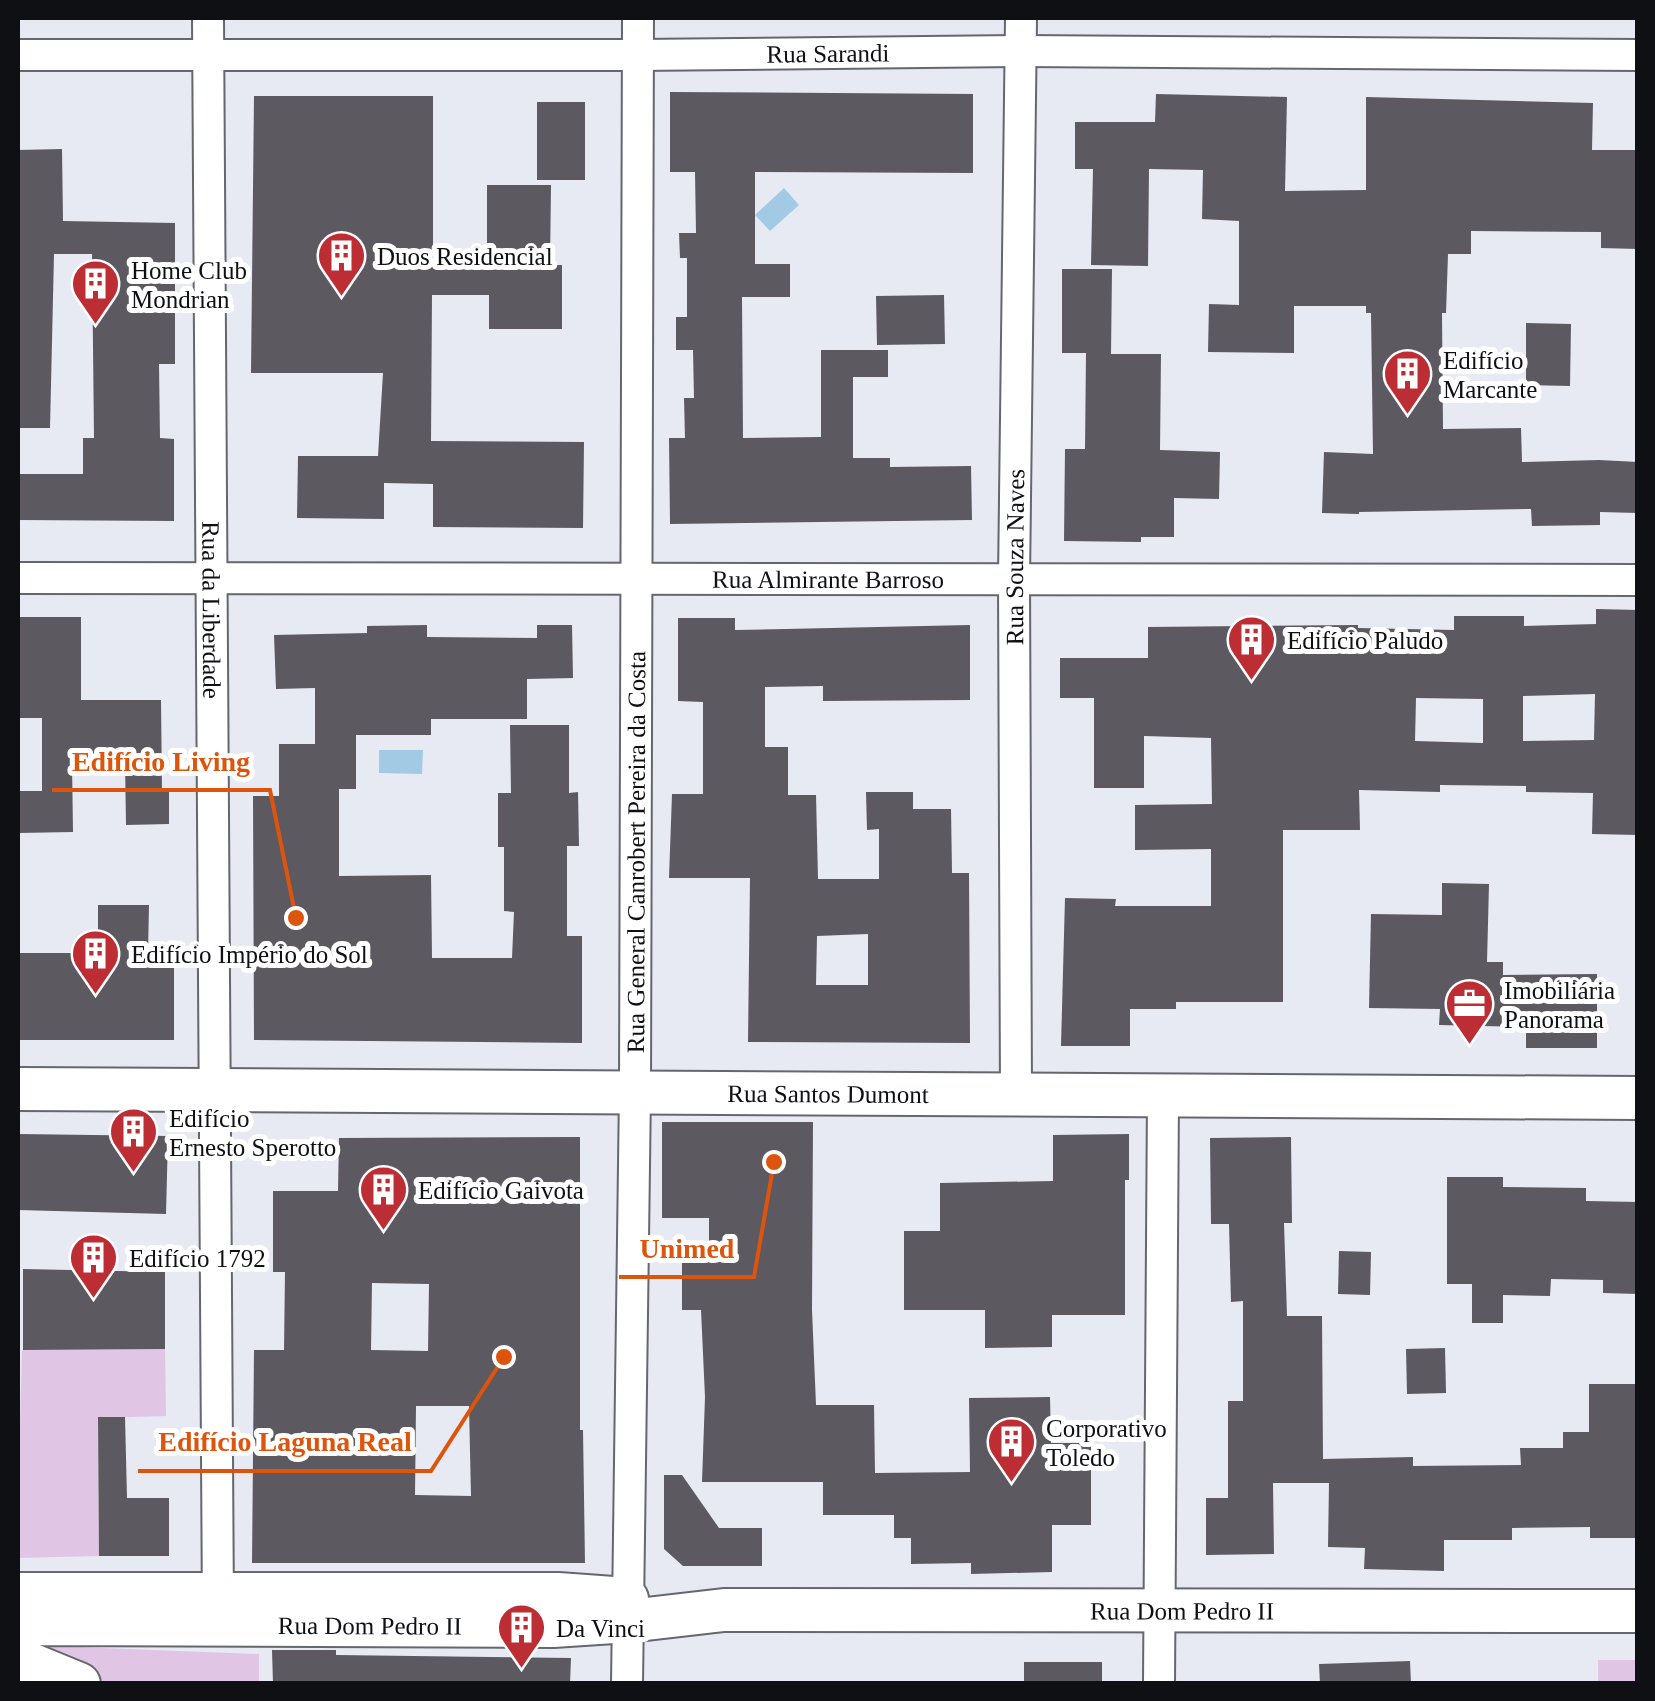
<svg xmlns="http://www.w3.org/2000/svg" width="1655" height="1701" viewBox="0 0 1655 1701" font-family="'Times New Roman',serif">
  <rect width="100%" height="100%" fill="#e7e9f3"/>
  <g fill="#e0c5e5">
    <polygon points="165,1349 166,1416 98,1418 99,1556 18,1558 18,1425 20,1424 22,1350"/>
    <polygon points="18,1641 50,1653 50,1646 259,1654 259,1683 18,1683"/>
    <rect x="1598" y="1660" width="39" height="23"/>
  </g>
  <g fill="#a3cae4">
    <polygon points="784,188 799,205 770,231 755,215"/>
    <polygon points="379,750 423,750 422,774 379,773"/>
  </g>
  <g fill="#5c5961" fill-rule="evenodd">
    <polygon points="670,92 973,94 973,173 755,172 755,264 790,264 790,297 742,297 743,438 821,437 821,350 888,350 888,377 853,377 853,458 890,458 890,467 971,466 972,520 670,524 669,438 685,438 684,398 694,398 693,350 676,350 676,317 687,317 687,258 680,258 679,233 696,233 695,172 670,172"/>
    <polygon points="1156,94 1287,97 1285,191 1366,190 1366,97 1593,103 1592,150 1638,150 1638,249 1601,248 1601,232 1471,231 1471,254 1448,254 1446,313 1442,313 1443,429 1521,428 1522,462 1599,460 1638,462 1638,513 1600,512 1600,525 1532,526 1531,509 1359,512 1359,514 1322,513 1324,452 1373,454 1371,313 1366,313 1366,306 1294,306 1294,353 1208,352 1209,304 1239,305 1239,221 1202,219 1203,170 1149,169 1148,266 1091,265 1093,169 1075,169 1075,122 1155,122"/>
    <polygon points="254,96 433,96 433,266 487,266 487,185 551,185 550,265 562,265 562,329 489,329 489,295 432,295 431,441 584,442 583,528 433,527 433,484 384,483 384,519 297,518 298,456 378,456 383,373 251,373"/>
    <rect x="537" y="102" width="48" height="78"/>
    <polygon points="62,149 63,221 175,223 175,364 159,364 160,438 174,439 174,521 18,520 18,474 83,474 83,438 94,438 92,254 54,254 50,428 18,428 18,150"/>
    <polygon points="1062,269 1112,269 1111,354 1161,354 1160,450 1220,452 1219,499 1174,498 1174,537 1141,537 1141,542 1064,541 1065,449 1085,449 1086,353 1062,353"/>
    <polygon points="944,295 945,344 877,345 876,296"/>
    <polygon points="1526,323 1571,324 1570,386 1526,385"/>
    <path d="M1596 609 1638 610V835L1592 834 1593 793 1526 792V786L1440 785V792L1359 790 1360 830H1283V1002H1176V1009H1130V1046H1061L1065 898 1116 899 1115 906H1211V849L1135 850V805L1212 804 1211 738 1144 736V788H1094V698H1060V658H1148V627L1358 625V628L1454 630V616H1524V626L1596 624ZM1595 694 1594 740 1523 741V696ZM1416 698 1483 699V743L1415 741Z"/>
    <polygon points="18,617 81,617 81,700 161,700 162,791 169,791 169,824 126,825 125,762 72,762 73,832 18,833 18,791 42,791 42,718 18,718"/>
    <path d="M678 618H735V630L970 625V700L823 701V686L765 687V747H788V795H816L818 879H879V829L867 830 866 792H913V809H951L952 873H969L970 1043 748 1042 750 878H669L672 794H703V702L678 701ZM868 934V985H816L817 936Z"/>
    <polygon points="427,625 427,637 537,638 537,625 572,625 573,678 527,679 527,719 431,719 431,735 356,735 356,789 339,789 339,876 431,875 432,958 512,958 514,912 504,911 504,847 498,847 498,793 511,793 510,725 569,725 569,793 578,792 579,846 567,846 567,936 582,936 582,1043 254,1040 253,796 279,796 279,744 315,744 315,688 276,689 274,635 367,633 367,626"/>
    <polygon points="1442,883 1489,884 1487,962 1503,962 1503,975 1597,974 1597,1048 1526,1048 1526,1027 1439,1025 1440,1009 1369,1008 1371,914 1442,915"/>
    <polygon points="98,905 149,905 148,953 174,953 174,1040 18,1040 18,953 98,953"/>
    <polygon points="662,1122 813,1122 812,1310 816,1405 874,1405 875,1473 970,1472 969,1398 1050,1397 1051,1443 1091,1443 1091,1525 1052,1525 1052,1572 971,1574 971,1563 911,1564 911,1538 894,1538 894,1515 823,1515 823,1482 702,1482 705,1397 701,1310 682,1310 682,1262 709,1262 709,1218 662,1218"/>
    <polygon points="18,1134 168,1136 166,1214 18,1210"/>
    <polygon points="1129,1134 1129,1180 1125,1180 1125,1315 1052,1315 1052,1347 985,1348 985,1310 904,1310 904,1231 940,1231 940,1183 1053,1181 1053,1135"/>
    <path d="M580 1137V1430H583L585 1563H252L254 1350H284L285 1272H273V1191H338L339 1138ZM372 1283 429 1284 428 1351 371 1350ZM416 1406H469L471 1496 415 1495Z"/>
    <polygon points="1291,1137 1292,1223 1284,1223 1287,1316 1322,1316 1323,1459 1413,1457 1413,1466 1521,1465 1520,1448 1563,1448 1563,1432 1589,1432 1589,1384 1638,1384 1638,1538 1590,1538 1590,1527 1512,1528 1512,1540 1444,1540 1444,1571 1364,1569 1365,1548 1328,1547 1329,1483 1273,1483 1274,1554 1206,1555 1206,1498 1228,1498 1228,1401 1243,1401 1243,1301 1231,1302 1229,1224 1211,1224 1210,1138"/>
    <polygon points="1447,1177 1503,1177 1503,1187 1586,1188 1586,1201 1638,1202 1638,1294 1603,1293 1603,1280 1551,1279 1550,1296 1503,1295 1503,1323 1472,1323 1472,1284 1447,1284"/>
    <polygon points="1339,1251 1371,1252 1370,1295 1338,1294"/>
    <polygon points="23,1269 165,1272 165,1349 23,1350"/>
    <polygon points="1445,1348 1446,1393 1407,1394 1406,1349"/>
    <polygon points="98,1417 125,1417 127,1498 169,1498 169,1556 99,1556"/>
    <polygon points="664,1475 682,1475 719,1528 762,1528 762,1566 683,1566 664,1549"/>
    <polygon points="272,1650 336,1650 336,1655 571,1658 570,1684 273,1684"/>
    <polygon points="1410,1661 1411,1684 1320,1684 1319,1664"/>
    <rect x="1024" y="1662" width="78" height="22"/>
  </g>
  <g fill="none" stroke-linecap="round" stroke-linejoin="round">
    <defs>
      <g id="street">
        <path id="s1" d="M208 18 218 1614"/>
        <path id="s2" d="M18 55H638L1021 51 1638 55"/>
        <path id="s3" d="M18 578 1638 580"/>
        <path id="s4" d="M1016 1095 1014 579 1021 18"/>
        <path id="s5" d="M627 1684 635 1091 638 18"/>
        <polyline points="1159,1684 1163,1096"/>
      </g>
      <g id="secondary">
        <path id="s6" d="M18 1089 1638 1098"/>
        <polyline points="18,1594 558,1594 627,1599"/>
        <path id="s7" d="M18 1627 43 1624 553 1626 629 1621 724 1610 1638 1611"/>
        <polyline points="18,1659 79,1684"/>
      </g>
    </defs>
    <use href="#street" stroke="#65676f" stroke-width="34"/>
    <use href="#secondary" stroke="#65676f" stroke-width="46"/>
    <use href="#street" stroke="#fff" stroke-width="30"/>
    <use href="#secondary" stroke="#fff" stroke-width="42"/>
  </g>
  <defs>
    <symbol id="building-pin" viewBox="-11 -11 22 30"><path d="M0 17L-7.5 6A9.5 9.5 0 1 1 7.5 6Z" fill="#bd2d34" stroke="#fff"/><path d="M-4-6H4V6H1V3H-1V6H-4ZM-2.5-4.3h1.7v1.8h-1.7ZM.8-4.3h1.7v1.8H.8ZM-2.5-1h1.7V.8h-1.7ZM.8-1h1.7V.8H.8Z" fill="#fff"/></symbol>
    <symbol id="office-pin" viewBox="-11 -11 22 30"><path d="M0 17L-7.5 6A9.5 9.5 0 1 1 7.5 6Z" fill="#bd2d34" stroke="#fff"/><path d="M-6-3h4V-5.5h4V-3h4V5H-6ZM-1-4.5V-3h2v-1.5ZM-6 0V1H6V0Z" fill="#fff"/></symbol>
  </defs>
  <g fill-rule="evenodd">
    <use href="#building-pin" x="314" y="228" width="55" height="75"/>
    <use href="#building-pin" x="68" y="256" width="55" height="75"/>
    <use href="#building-pin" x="1380" y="346" width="55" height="75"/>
    <use href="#building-pin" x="1224" y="612" width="55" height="75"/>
    <use href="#building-pin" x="68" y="926" width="55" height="75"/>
    <use href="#office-pin" x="1442" y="976" width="55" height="75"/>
    <use href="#building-pin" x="106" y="1104" width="55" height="75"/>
    <use href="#building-pin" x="356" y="1162" width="55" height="75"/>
    <use href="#building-pin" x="66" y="1230" width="55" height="75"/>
    <use href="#building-pin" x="984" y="1414" width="55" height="75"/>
    <use href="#building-pin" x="494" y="1600" width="55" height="75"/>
  </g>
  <g text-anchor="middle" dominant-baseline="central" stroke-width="10" stroke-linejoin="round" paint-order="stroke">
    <g font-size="25" fill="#0f1013" stroke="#fff">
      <text stroke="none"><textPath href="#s2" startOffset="810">Rua Sarandi</textPath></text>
      <text stroke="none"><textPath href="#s4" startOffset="538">Rua Souza Naves</textPath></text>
      <text stroke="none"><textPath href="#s3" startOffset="810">Rua Almirante Barroso</textPath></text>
      <text stroke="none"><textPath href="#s1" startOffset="592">Rua da Liberdade</textPath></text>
      <text stroke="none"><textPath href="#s5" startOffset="832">Rua General Canrobert Pereira da Costa</textPath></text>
      <text stroke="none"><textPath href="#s6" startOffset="810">Rua Santos Dumont</textPath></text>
      <text stroke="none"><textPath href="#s7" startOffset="1165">Rua Dom Pedro II</textPath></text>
      <text stroke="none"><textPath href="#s7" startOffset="352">Rua Dom Pedro II</textPath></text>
    </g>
    <g font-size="25" fill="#0f1013" stroke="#fff" text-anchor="start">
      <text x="377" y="256">Duos Residencial</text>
      <text x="131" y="270">Home Club<tspan x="131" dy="29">Mondrian</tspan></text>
      <text x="1443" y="360">Edifício<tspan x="1443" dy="29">Marcante</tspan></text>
      <text x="1287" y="640">Edifício Paludo</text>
      <text x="131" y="954">Edifício Império do Sol</text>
      <text x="1504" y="990">Imobiliária<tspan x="1504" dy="29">Panorama</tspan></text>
      <text x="169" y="1118">Edifício<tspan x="169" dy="29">Ernesto Sperotto</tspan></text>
      <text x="418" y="1190">Edifício Gaivota</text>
      <text x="129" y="1258">Edifício 1792</text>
      <text x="1046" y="1428">Corporativo<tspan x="1046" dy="29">Toledo</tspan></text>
      <text x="556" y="1628">Da Vinci</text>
    </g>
  </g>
  <path fill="none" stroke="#dd550c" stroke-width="4" d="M296 918L270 790H52M774 1162L754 1277H619M504 1357L431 1471H138"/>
  <g fill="#dd550c" stroke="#fff" stroke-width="4">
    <circle cx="296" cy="918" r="10"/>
    <circle cx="774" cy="1162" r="10"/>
    <circle cx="504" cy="1357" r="10"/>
  </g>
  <g font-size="28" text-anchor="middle" font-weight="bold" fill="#dd550c" stroke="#fff" stroke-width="10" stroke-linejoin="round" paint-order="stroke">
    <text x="161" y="771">Edifício Living</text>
    <text x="687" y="1258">Unimed</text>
    <text x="285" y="1451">Edifício Laguna Real</text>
  </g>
  <rect width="1655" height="1701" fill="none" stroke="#0f1013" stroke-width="40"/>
</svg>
